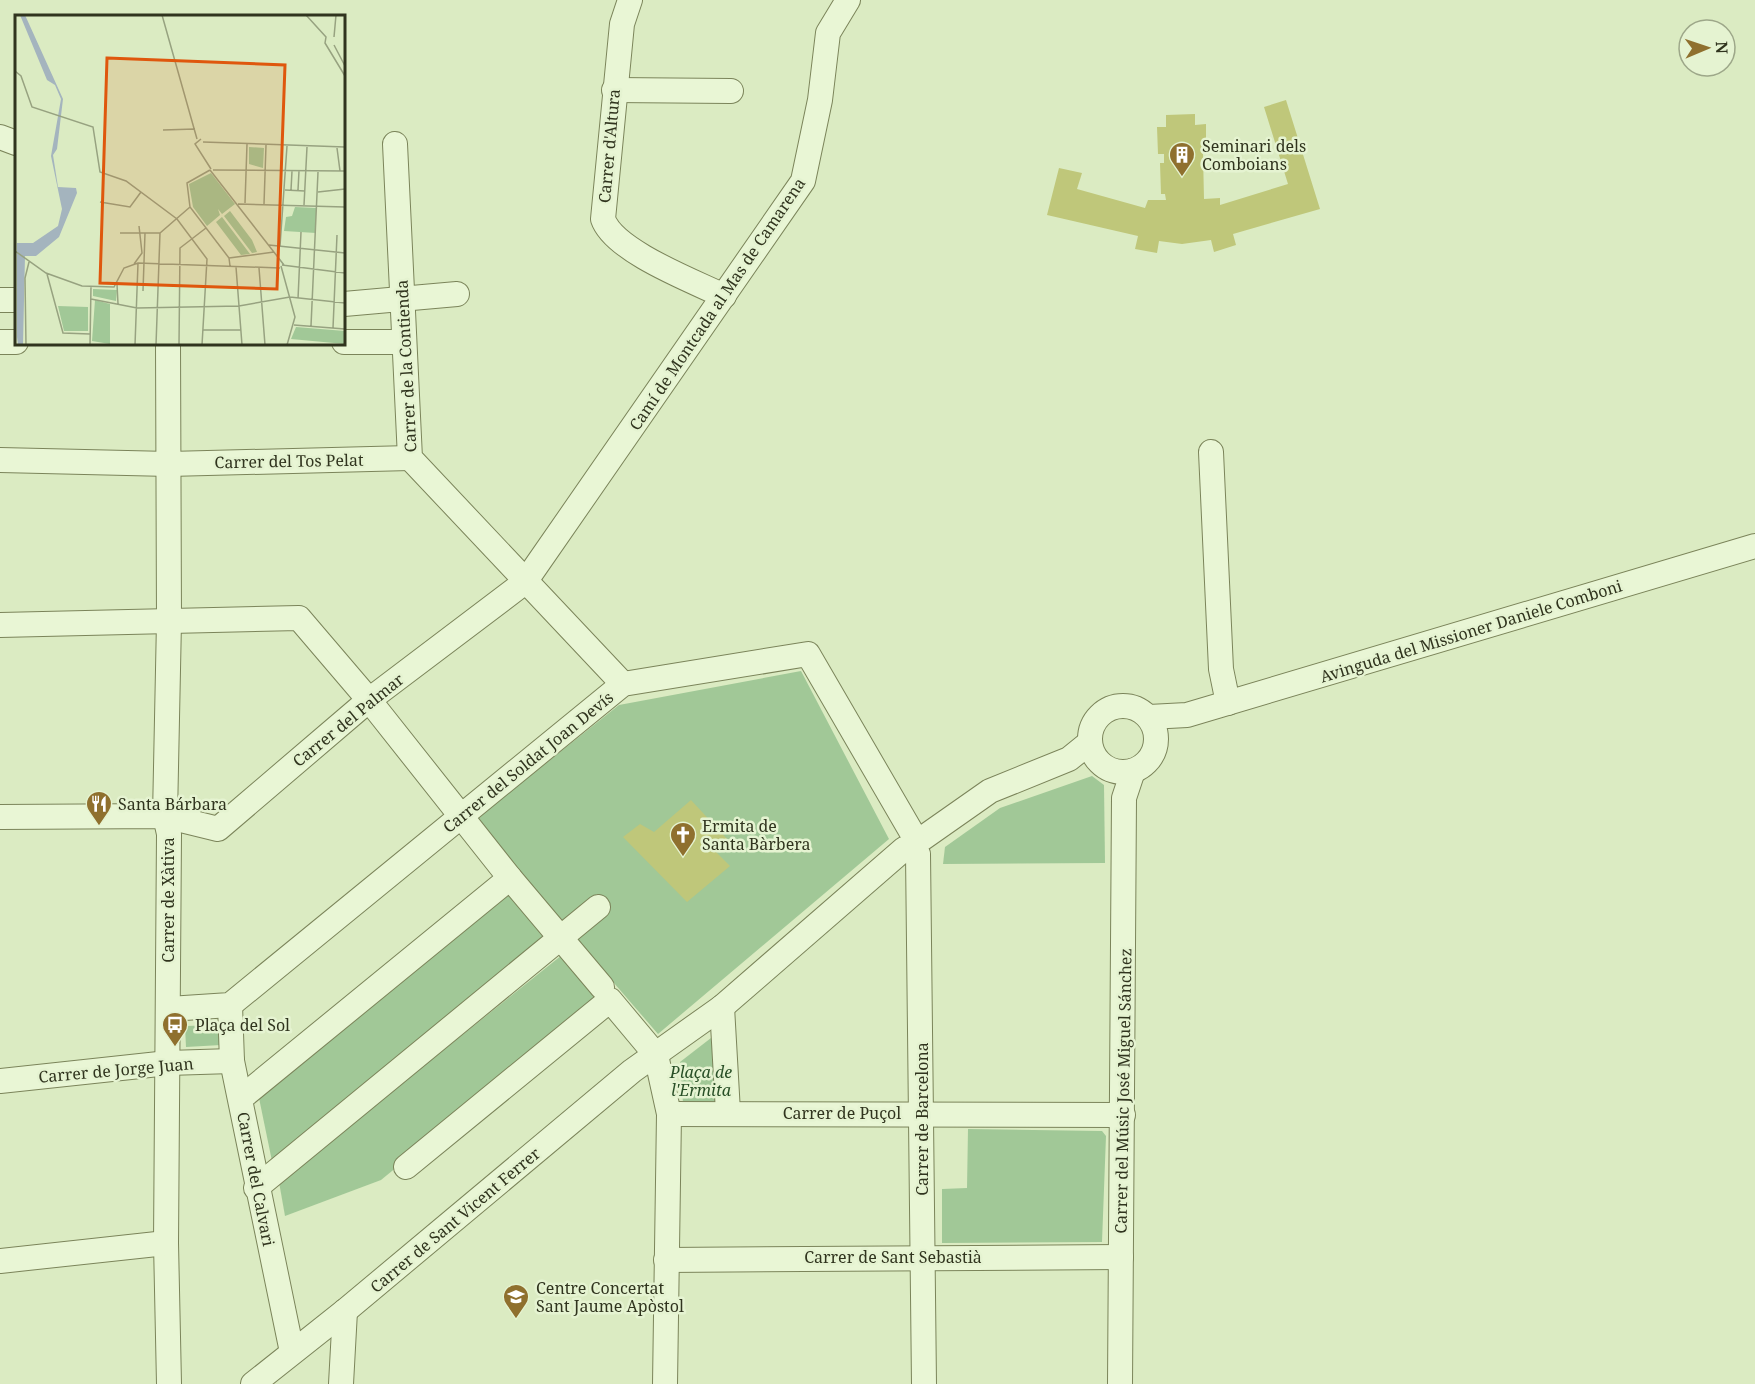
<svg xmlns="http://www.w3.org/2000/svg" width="1755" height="1384" viewBox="0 0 1755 1384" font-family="'Noto Serif',serif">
  <rect width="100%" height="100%" fill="#dbebc2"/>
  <g fill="#a1c897">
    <polygon points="801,671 889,839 658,1034 576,939 611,908 597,894 562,923 476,819 619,705"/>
    <polygon points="1092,776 1104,785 1105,863 943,864 945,847 1000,808"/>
    <polygon points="510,888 548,933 273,1166 259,1098"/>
    <polygon points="562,955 601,1000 381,1180 285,1216 279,1182"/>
    <polygon points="220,1025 221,1045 186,1047 185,1026"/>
    <polygon points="711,1038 719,1050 721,1101 683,1103 680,1062"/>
    <polygon points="968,1129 1102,1131 1106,1136 1102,1242 942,1243 942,1189 967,1188"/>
  </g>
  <g fill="#bfc77a">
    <polygon points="1286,100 1320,209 1233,234 1236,245 1214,252 1211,240 1182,244 1159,241 1157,253 1135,249 1138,236 1047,215 1059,168 1082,173 1077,189 1145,208 1148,200 1166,200 1165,194 1161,194 1160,163 1164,163 1164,154 1158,154 1157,127 1166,127 1166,115 1195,114 1195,125 1206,124 1206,154 1203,154 1204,199 1220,198 1220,205 1288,184 1264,107"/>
    <polygon points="691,800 728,840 714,850 730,866 687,902 623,837 640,824 654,832"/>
  </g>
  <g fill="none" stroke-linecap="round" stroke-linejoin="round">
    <defs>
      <g id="minor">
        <path d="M630 0 622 24 603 219C614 251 693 281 724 296"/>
        <polyline points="614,90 731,91"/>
        <polyline points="0,137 16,143"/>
        <polyline points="395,144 410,458 623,684"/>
        <polyline points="0,300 16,300"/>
        <polyline points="344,304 457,294"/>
        <polyline points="0,342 16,342"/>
        <polyline points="344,342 404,342"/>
        <polyline points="168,344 169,621 165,816 169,834 166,1243 169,1384"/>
        <polyline points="1211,452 1221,669 1228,703"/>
        <polyline points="0,460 169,464 410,458"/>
        <polyline points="0,625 299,618 369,700 510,878 241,1098"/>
        <circle cx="1123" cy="739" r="33"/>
        <polyline points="1149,717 1187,715 1755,546"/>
        <polyline points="0,817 165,816 218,829 369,700 525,582 803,181 820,100 828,33 848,0"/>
        <polyline points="923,838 990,791 1069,759 1090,742"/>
        <polyline points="918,854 924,1384"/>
        <polyline points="510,878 602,987"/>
        <polyline points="230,1005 232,1061 292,1352"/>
        <polyline points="722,1007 728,1112"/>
        <polyline points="169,1009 230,1005 623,684 808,654 912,833"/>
        <polyline points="0,1081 168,1063 232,1061"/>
        <polyline points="669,1114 1123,1115"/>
        <polyline points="406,1167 610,1000 656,1055 669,1114 665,1384"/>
        <polyline points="256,1188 598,907"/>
        <polyline points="666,1260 1121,1257"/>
        <polyline points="0,1261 166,1243"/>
        <polyline points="253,1384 345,1311 632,1071 722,1007 904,849"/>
        <polyline points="341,1384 345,1311"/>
        <polyline points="1120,1384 1124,798 1133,771"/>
      </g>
    </defs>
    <use href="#minor" stroke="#7b845a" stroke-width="26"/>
    <use href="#minor" stroke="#e9f6d5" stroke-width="24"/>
  </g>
  <defs>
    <symbol id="building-pin" viewBox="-11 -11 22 30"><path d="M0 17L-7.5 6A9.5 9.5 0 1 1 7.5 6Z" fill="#8f702e" stroke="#e5f3d1"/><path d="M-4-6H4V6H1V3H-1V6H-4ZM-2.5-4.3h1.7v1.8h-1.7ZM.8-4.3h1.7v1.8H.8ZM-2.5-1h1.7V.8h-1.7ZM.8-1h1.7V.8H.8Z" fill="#fff"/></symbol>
    <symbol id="restaurant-pin" viewBox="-11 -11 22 30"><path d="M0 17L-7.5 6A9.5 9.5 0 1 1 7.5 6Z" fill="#8f702e" stroke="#e5f3d1"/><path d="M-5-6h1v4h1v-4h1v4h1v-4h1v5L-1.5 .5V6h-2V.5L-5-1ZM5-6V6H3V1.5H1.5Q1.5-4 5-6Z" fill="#fff"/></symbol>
    <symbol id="church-pin" viewBox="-11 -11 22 30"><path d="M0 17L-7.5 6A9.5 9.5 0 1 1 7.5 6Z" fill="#8f702e" stroke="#e5f3d1"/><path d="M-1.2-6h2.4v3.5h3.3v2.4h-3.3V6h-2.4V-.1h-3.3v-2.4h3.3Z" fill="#fff"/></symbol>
    <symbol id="bus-pin" viewBox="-11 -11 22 30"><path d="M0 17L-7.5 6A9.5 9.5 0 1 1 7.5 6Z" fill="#8f702e" stroke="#e5f3d1"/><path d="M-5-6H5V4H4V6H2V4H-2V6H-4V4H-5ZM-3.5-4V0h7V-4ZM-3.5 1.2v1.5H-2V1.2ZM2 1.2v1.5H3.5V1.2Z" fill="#fff"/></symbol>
    <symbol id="school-pin" viewBox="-11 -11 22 30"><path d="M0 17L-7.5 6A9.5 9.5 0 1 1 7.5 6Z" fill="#8f702e" stroke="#e5f3d1"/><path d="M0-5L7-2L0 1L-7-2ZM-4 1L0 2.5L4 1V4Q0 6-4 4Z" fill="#fff"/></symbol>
  </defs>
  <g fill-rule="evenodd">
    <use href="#building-pin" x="1167" y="140" width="30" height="40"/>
    <use href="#restaurant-pin" x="84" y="789" width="30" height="40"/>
    <use href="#church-pin" x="668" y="820" width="30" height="40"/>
    <use href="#bus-pin" x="160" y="1010" width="30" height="40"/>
    <use href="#school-pin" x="501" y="1282" width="30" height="40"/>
  </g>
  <g text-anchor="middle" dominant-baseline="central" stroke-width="5" stroke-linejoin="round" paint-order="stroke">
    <g font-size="16" fill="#30341e" stroke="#e5f3d1">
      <text transform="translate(609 146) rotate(-85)">Carrer d'Altura</text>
      <text transform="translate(717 304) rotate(-56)">Camí de Montcada al Mas de Camarena</text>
      <text transform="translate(406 366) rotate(-93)">Carrer de la Contienda</text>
      <text transform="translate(289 461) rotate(-1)">Carrer del Tos Pelat</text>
      <text transform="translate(1471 631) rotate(-17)">Avinguda del Missioner Daniele Comboni</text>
      <text transform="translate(348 720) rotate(-39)">Carrer del Palmar</text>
      <text transform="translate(528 762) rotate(-39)">Carrer del Soldat Joan Devís</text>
      <text transform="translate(168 900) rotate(-90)">Carrer de Xàtiva</text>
      <text transform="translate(116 1070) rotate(-5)">Carrer de Jorge Juan</text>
      <text transform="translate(1123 1091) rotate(-89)">Carrer del Músic José Miguel Sánchez</text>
      <text x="842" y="1113">Carrer de Puçol</text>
      <text transform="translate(922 1119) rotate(-90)">Carrer de Barcelona</text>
      <text transform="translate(256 1179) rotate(79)">Carrer del Calvari</text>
      <text transform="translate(455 1220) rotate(-40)">Carrer de Sant Vicent Ferrer</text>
      <text x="893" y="1257">Carrer de Sant Sebastià</text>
    </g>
    <g font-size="16" fill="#30341e" stroke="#e5f3d1" text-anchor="start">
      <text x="1202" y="146">Seminari dels<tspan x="1202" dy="18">Comboians</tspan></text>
      <text x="118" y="804">Santa Bárbara</text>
      <text x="702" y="826">Ermita de<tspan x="702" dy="18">Santa Bàrbera</tspan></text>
      <text x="195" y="1025">Plaça del Sol</text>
      <text x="536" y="1288">Centre Concertat<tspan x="536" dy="18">Sant Jaume Apòstol</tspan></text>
    </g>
    <g font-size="16" font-style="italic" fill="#284f26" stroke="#e5f3d1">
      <text x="701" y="1072">Plaça de<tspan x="701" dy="18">l'Ermita</tspan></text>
    </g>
  </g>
  <g transform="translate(15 15)">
    <rect width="330" height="330" fill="#dbebc2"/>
    <path d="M234 132 249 133 248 153 234 149ZM196 158 220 189 207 199 203 194 205 200 192 211 178 192 174 169ZM280 192 301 193V218L269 216 271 202 277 201ZM215 196 237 225 242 237 237 238 209 201ZM207 202 235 239 226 240 201 207ZM78 274 102 275 101 286 78 281ZM80 285 95 289V329L77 326ZM43 291 73 292V316H49ZM281 312 330 316V329L276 324Z" fill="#a1c897"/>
    <path d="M5 0H10L48 84 42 134 38 140 43 172 61 173 62 178 44 222 21 241H10L8 330H3L2 322V228H18L43 211 47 194 36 141 46 84 40 70 32 65Z" fill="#a4b4be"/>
    <path fill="none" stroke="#97a280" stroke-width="1.5" d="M147 0 182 124M291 0 311 22 310 28 330 61M319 22 321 0M319 30 330 51M0 56 6 61 17 92 78 112 85 157 111 166 162 204 192 244 187 330M148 115 180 114M186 124 180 129 196 154M188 127 330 132M322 133 325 156M195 155 172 168 175 192 214 243 215 251M195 155 269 250M198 155 330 156M270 175 290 176M276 175 277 156M283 175 284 156M303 177 330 174M85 187 115 192 126 177M230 188 232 129M223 189 330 192M249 189 251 130M289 190 292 132M105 218H145L175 192M254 230 330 238M265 231 272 131M0 236 31 258 67 271 99 272 109 253 123 248 265 253M214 243 259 237M119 249 127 238 124 211M267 250 330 258M266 251 280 302 272 330M221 252 227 330M244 253 250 330M32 259 48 318 75 319M102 269 103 289M128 276 130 218M76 284 122 293 224 291 275 282 330 288M283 284 286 217M279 310 330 314M296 311 303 157M318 313 322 220M188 315H226M11 330 10 263 14 247M75 330 76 271M120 330 123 248M141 330 145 218M164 330 165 233 191 213"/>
    <path fill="#df570d" fill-opacity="0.15" stroke="#df570d" stroke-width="3" d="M92 43 270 50 262 274 85 268Z"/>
    <rect width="330" height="330" fill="none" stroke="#30341e" stroke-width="3"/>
  </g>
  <g transform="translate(1707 48) rotate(88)"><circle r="28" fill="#e5f3d1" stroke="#9da789" stroke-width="1.5"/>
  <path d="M0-4.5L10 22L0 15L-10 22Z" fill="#8f702e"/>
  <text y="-9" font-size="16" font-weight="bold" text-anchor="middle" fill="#30341e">N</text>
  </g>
</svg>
